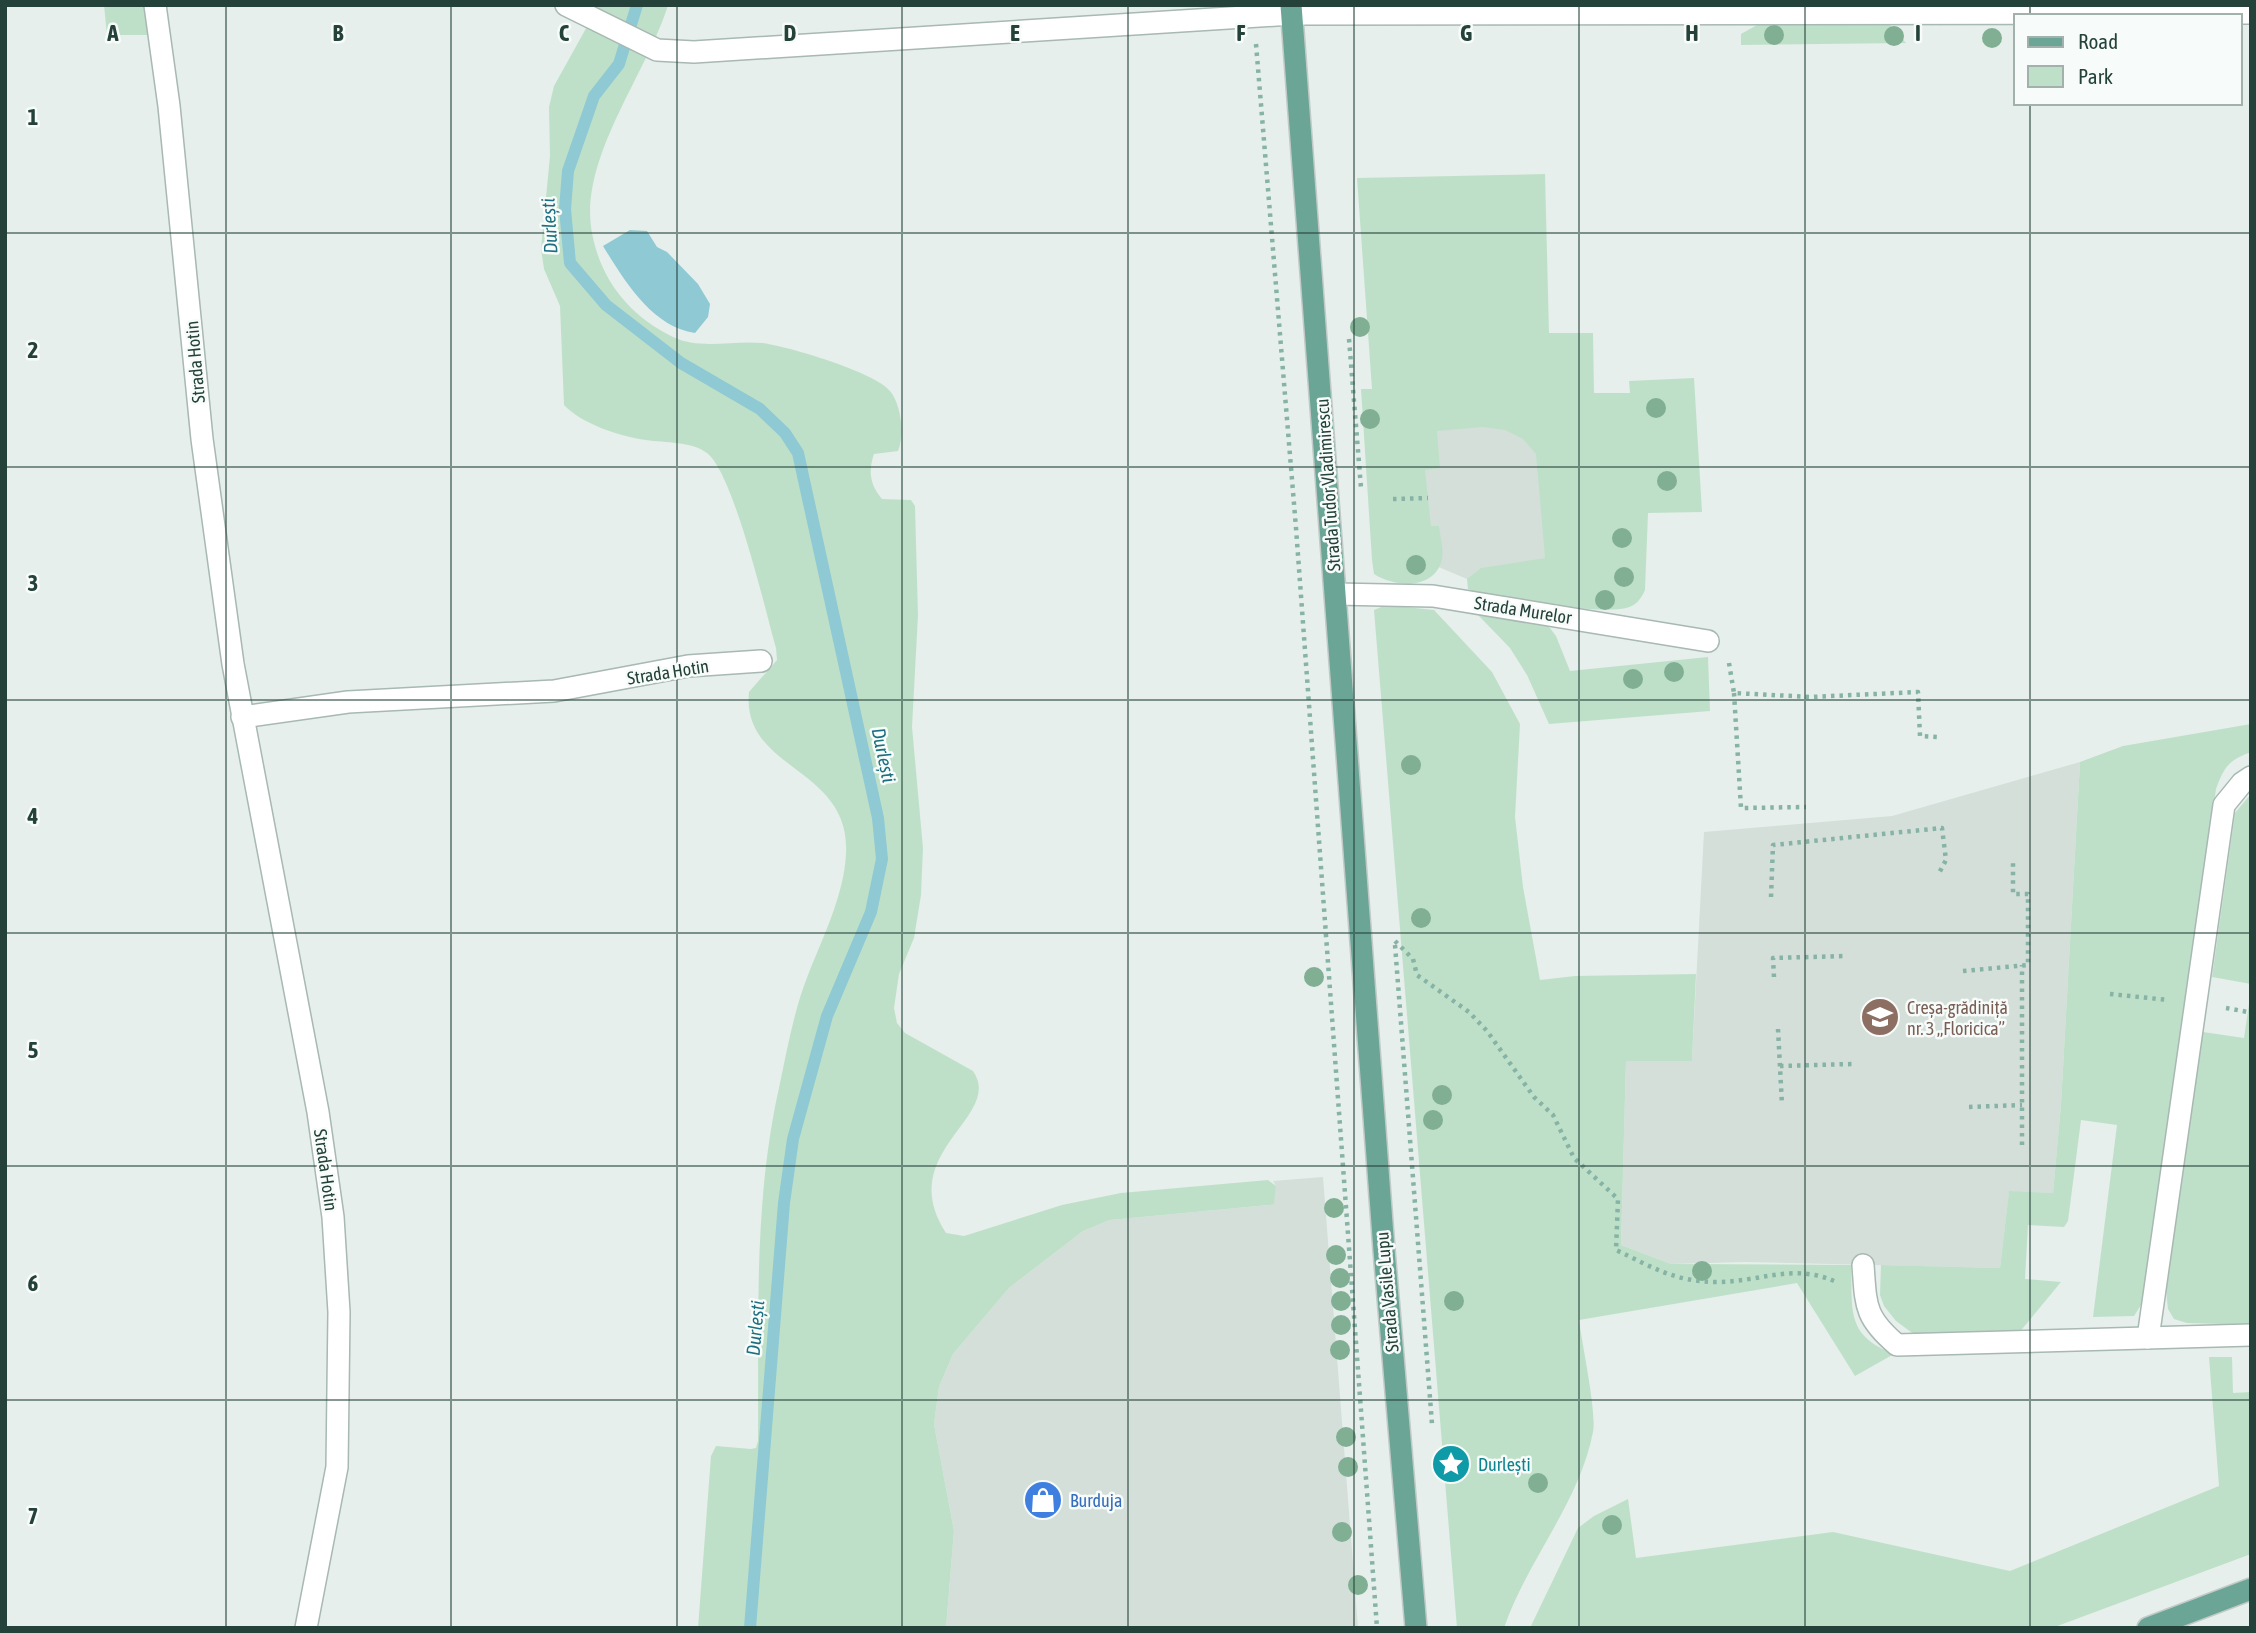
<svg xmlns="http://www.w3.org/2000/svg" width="2256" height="1633" viewBox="0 0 2256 1633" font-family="'Asap Condensed',sans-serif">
  <rect width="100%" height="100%" fill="#e6efeb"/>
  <g fill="#d4dfda">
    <polygon points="1376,389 1566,393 1574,601 1481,591 1467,579 1434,565"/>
    <polygon points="2080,762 2061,1104 2053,1193 2009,1192 2000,1268 1745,1262 1671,1264 1621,1245 1626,1061 1692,1060 1704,832 1892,816"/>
    <polygon points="1323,1177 1358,1628 946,1628 954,1531 934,1424 939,1387 953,1354 1009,1288 1083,1231 1110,1220 1269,1205 1276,1186 1273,1181"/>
  </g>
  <g fill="#bfe0c8">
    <polygon points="104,5 145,5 149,35 107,35"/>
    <path d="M599 5H668C647 74 578 159 592 233 601 281 630 316 673 337 700 350 734 340 762 343 787 346 875 372 890 391 901 404 905 435 898 451L874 454C868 471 870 485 882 499L911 500 915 506 918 615 912 727 923 848 921 895 914 938 899 974 894 1008 897 1023 905 1033 973 1071C1005 1117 893 1152 946 1233L964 1236 1062 1205 1121 1193 1268 1180 1276 1186 1274 1204 1269 1205 1110 1220 1083 1231 1009 1288 953 1354 939 1387 934 1424 954 1531 946 1628H698L711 1456 716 1446 751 1449 756 1448 758 1441C759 1322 753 1204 779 1088 787 1050 794 1010 808 975 823 937 844 895 846 854 851 766 741 771 749 692L777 660 776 648C765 610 734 474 707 453 691 441 665 443 646 440 619 436 582 424 564 405L560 306 544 269 541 249 550 156 549 107 554 86Z"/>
    <polygon points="1888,23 1906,43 1741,45 1741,34 1757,25"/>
    <path d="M1545 174 1549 333H1593L1594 393H1630L1629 381 1694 378 1702 512 1648 513 1645 590C1641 599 1636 606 1626 608 1597 615 1510 598 1476 593L1468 589 1467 579 1481 568 1545 558 1536 454 1523 439 1505 430 1483 427 1437 431 1440 468 1425 470 1431 526H1439C1440 536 1444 549 1442 559 1435 590 1396 588 1374 574L1372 560 1361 389H1372L1357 178Z"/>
    <path d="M1386 605 1434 610 1492 672 1520 724 1515 817 1523 887 1540 980 1575 976 1696 974 1692 1061H1626L1621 1245 1671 1264 1851 1265C1853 1310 1845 1335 1894 1354L1855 1376 1797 1283 1579 1320C1582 1344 1597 1413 1593 1432 1579 1504 1527 1560 1504 1628H1457L1374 610Z"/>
    <polygon points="1478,615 1547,624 1556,636 1570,671 1708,657 1710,711 1549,724 1527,675 1510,648"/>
    <path d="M2251 724V752C2229 760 2224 767 2216 789L2148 1277 2141 1305 2134 1316 2093 1317 2117 1125 2081 1120 2068 1221 2064 1227 2028 1225 2025 1279 2061 1282 2018 1334 1915 1335 1896 1321 1884 1306 1880 1295 1881 1265 2000 1268 2009 1191 2053 1193 2061 1104 2080 762 2123 746Z"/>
    <polygon points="2251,794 2251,984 2212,977 2235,813"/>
    <polygon points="2251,990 2251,1325 2187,1323 2174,1319 2168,1309 2166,1290 2203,1032 2244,1038"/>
    <polygon points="2209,1357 2232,1357 2233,1393 2251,1392 2251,1554 2052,1628 1530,1628 1578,1528 1594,1516 1628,1499 1636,1558 1833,1532 2010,1571 2219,1486"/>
  </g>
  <path fill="#8ec9d4" d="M630 230 647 231 657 247 667 252 698 284 710 304 708 317 695 333C652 327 624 280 603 246Z"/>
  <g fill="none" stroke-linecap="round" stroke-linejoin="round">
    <polyline stroke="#8ec9d4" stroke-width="12" points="637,5 619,64 594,96 568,171 565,209 570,263 606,305 681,363 760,409 785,433 798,453 878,818 882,859 871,912 827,1016 793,1139 784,1203 750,1628"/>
    <defs>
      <g id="lane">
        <polyline points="566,5 657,50 694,52 1292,14"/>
        <polyline points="1336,594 1433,596 1708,641"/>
        <polyline points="242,717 348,702 554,691 688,666 761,661"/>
        <path d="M1863 1265C1866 1305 1864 1317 1897 1345L2251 1335"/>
        <polyline points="2148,1338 2224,805 2242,783 2251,777"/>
      </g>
      <g id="street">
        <polyline points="155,5 169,106 202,439 233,664 318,1112 333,1217 339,1312 337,1467 306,1628"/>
        <polyline points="1292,14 2251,13"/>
      </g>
      <g id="primary">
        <polyline points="1291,5 1384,1250 1416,1628"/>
        <polyline points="2148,1628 2251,1589"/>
      </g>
    </defs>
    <use href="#lane" stroke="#a8b8b2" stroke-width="24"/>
    <use href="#street" stroke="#a8b8b2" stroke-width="24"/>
    <use href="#primary" stroke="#c2cac8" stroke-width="24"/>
    <g stroke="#86b3a5" stroke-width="4.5" stroke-dasharray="3.5 5" stroke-linecap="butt">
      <polyline points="1256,44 1296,528 1377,1628"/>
      <polyline points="1349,339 1361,488"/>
      <polyline points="1393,499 1428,498"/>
      <polyline points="1729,663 1734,693 1810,697 1918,692 1920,736 1938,737"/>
      <polyline points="1734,693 1741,808 1806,807"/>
      <polyline points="1771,897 1773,845 1942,828 1946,860 1938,875"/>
      <path d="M1395 941 1413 959 1417 975 1469 1012 1487 1031 1534 1097 1553 1115 1574 1158 1618 1199 1616 1250C1652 1267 1675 1282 1717 1282 1760 1282 1792 1263 1834 1281"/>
      <polyline points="1395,945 1432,1424"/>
      <polyline points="1963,971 2028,965 2028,894 2013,894 2013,863 2017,863"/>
      <polyline points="1774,977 1773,958 1847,956"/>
      <polyline points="2110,994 2168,1000"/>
      <polyline points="2226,1008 2248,1012"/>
      <polyline points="1778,1029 1782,1105"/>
      <polyline points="1780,1066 1853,1064"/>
      <polyline points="1969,1107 2022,1105"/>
      <polyline points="2022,1145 2022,965"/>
    </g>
    <use href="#lane" stroke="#fff" stroke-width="21"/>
    <use href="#street" stroke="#fff" stroke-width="21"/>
    <use href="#primary" stroke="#6aa596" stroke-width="21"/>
  </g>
  <g fill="#80af93">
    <circle cx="1774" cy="35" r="10"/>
    <circle cx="1894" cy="36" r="10"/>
    <circle cx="1992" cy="38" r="10"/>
    <circle cx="1360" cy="327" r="10"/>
    <circle cx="1656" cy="408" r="10"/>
    <circle cx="1370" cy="419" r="10"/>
    <circle cx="1667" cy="481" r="10"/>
    <circle cx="1622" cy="538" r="10"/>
    <circle cx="1416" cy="565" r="10"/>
    <circle cx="1624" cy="577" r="10"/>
    <circle cx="1605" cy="600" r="10"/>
    <circle cx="1674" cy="672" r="10"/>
    <circle cx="1633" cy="679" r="10"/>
    <circle cx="1411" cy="765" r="10"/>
    <circle cx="1421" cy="918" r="10"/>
    <circle cx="1314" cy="977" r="10"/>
    <circle cx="1442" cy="1095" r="10"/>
    <circle cx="1433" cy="1120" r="10"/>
    <circle cx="1334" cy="1208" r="10"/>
    <circle cx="1336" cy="1255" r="10"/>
    <circle cx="1702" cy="1271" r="10"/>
    <circle cx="1340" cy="1278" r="10"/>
    <circle cx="1341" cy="1301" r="10"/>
    <circle cx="1454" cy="1301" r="10"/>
    <circle cx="1341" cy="1325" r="10"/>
    <circle cx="1340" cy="1350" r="10"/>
    <circle cx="1346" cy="1437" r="10"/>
    <circle cx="1348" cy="1467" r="10"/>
    <circle cx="1538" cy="1483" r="10"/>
    <circle cx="1041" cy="1507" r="10"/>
    <circle cx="1612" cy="1525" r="10"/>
    <circle cx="1342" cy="1532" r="10"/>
    <circle cx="1358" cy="1585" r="10"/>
  </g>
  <path fill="none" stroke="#24423a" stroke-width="2" stroke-opacity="0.55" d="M226 5V1628M451 5V1628M677 5V1628M902 5V1628M1128 5V1628M1354 5V1628M1579 5V1628M1805 5V1628M2030 5V16M2030 103V1628M5 233H2251M5 467H2251M5 700H2251M5 933H2251M5 1166H2251M5 1400H2251"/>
  <defs>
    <symbol id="school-disc" viewBox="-11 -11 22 22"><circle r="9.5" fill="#8d6e63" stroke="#f7fbf9"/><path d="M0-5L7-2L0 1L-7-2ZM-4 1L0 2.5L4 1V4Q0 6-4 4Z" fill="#fff"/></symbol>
    <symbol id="sight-disc" viewBox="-11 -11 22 22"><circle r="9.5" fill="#0f9aa8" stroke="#f7fbf9"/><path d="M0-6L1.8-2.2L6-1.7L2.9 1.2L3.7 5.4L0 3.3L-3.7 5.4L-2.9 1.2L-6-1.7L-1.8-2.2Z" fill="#fff"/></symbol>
    <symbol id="shop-disc" viewBox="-11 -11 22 22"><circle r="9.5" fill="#3f7fe0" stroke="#f7fbf9"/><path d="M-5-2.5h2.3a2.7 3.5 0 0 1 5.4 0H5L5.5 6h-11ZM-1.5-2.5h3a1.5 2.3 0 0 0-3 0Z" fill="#fff"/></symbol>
  </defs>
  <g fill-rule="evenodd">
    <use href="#school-disc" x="1858" y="995" width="44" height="44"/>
    <use href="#sight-disc" x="1429" y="1442" width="44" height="44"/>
    <use href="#shop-disc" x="1021" y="1478" width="44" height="44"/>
  </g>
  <g text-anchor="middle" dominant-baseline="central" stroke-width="5" stroke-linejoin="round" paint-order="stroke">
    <g font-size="18" fill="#24423a" stroke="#f7fbf9">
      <text transform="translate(195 362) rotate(-95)">Strada Hotin</text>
      <text transform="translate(1328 485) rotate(-94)">Strada Tudor Vladimirescu</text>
      <text transform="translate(1523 610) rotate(9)">Strada Murelor</text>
      <text transform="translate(668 672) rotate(-9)">Strada Hotin</text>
      <text transform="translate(326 1170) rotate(82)">Strada Hotin</text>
      <text transform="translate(1387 1292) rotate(-95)">Strada Vasile Lupu</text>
    </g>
    <g font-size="18" fill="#785e54" stroke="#f7fbf9" text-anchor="start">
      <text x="1907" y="1007">Creșa-grădiniță<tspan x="1907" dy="21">nr. 3 „Floricica”</tspan></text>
    </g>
    <g font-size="18" fill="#0d838f" stroke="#f7fbf9" text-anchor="start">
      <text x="1478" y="1464">Durlești</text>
    </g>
    <g font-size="18" fill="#366cbe" stroke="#f7fbf9" text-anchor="start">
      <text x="1070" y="1500">Burduja</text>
    </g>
    <g font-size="19" font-style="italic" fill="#1c6f80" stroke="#f7fbf9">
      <text transform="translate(549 226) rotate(-93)">Durlești</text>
      <text transform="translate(884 755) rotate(78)">Durlești</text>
      <text transform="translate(755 1328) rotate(-85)">Durlești</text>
    </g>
  </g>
  <g font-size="23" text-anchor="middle" font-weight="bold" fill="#24423a" stroke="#f7fbf9" stroke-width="5" stroke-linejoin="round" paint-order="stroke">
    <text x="113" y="41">A</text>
    <text x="338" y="41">B</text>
    <text x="564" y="41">C</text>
    <text x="790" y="41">D</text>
    <text x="1015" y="41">E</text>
    <text x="1241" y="41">F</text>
    <text x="1466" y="41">G</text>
    <text x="1692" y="41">H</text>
    <text x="1918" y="41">I</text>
    <text x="33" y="125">1</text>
    <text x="33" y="358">2</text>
    <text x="33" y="591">3</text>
    <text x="33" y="824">4</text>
    <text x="33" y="1058">5</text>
    <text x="33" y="1291">6</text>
    <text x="33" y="1524">7</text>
  </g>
  <rect width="2256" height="1633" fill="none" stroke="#24423a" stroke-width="14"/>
  <rect x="2014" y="14" width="228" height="91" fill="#f7fbf9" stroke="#a3b1ad" stroke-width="2"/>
  <rect x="2028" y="37" width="35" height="10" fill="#6aa596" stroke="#a3b1ad" stroke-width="2"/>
  <text x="2078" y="49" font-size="21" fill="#24423a">Road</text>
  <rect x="2028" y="66" width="35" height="21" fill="#bfe0c8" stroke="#a3b1ad" stroke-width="2"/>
  <text x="2078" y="84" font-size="21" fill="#24423a">Park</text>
</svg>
